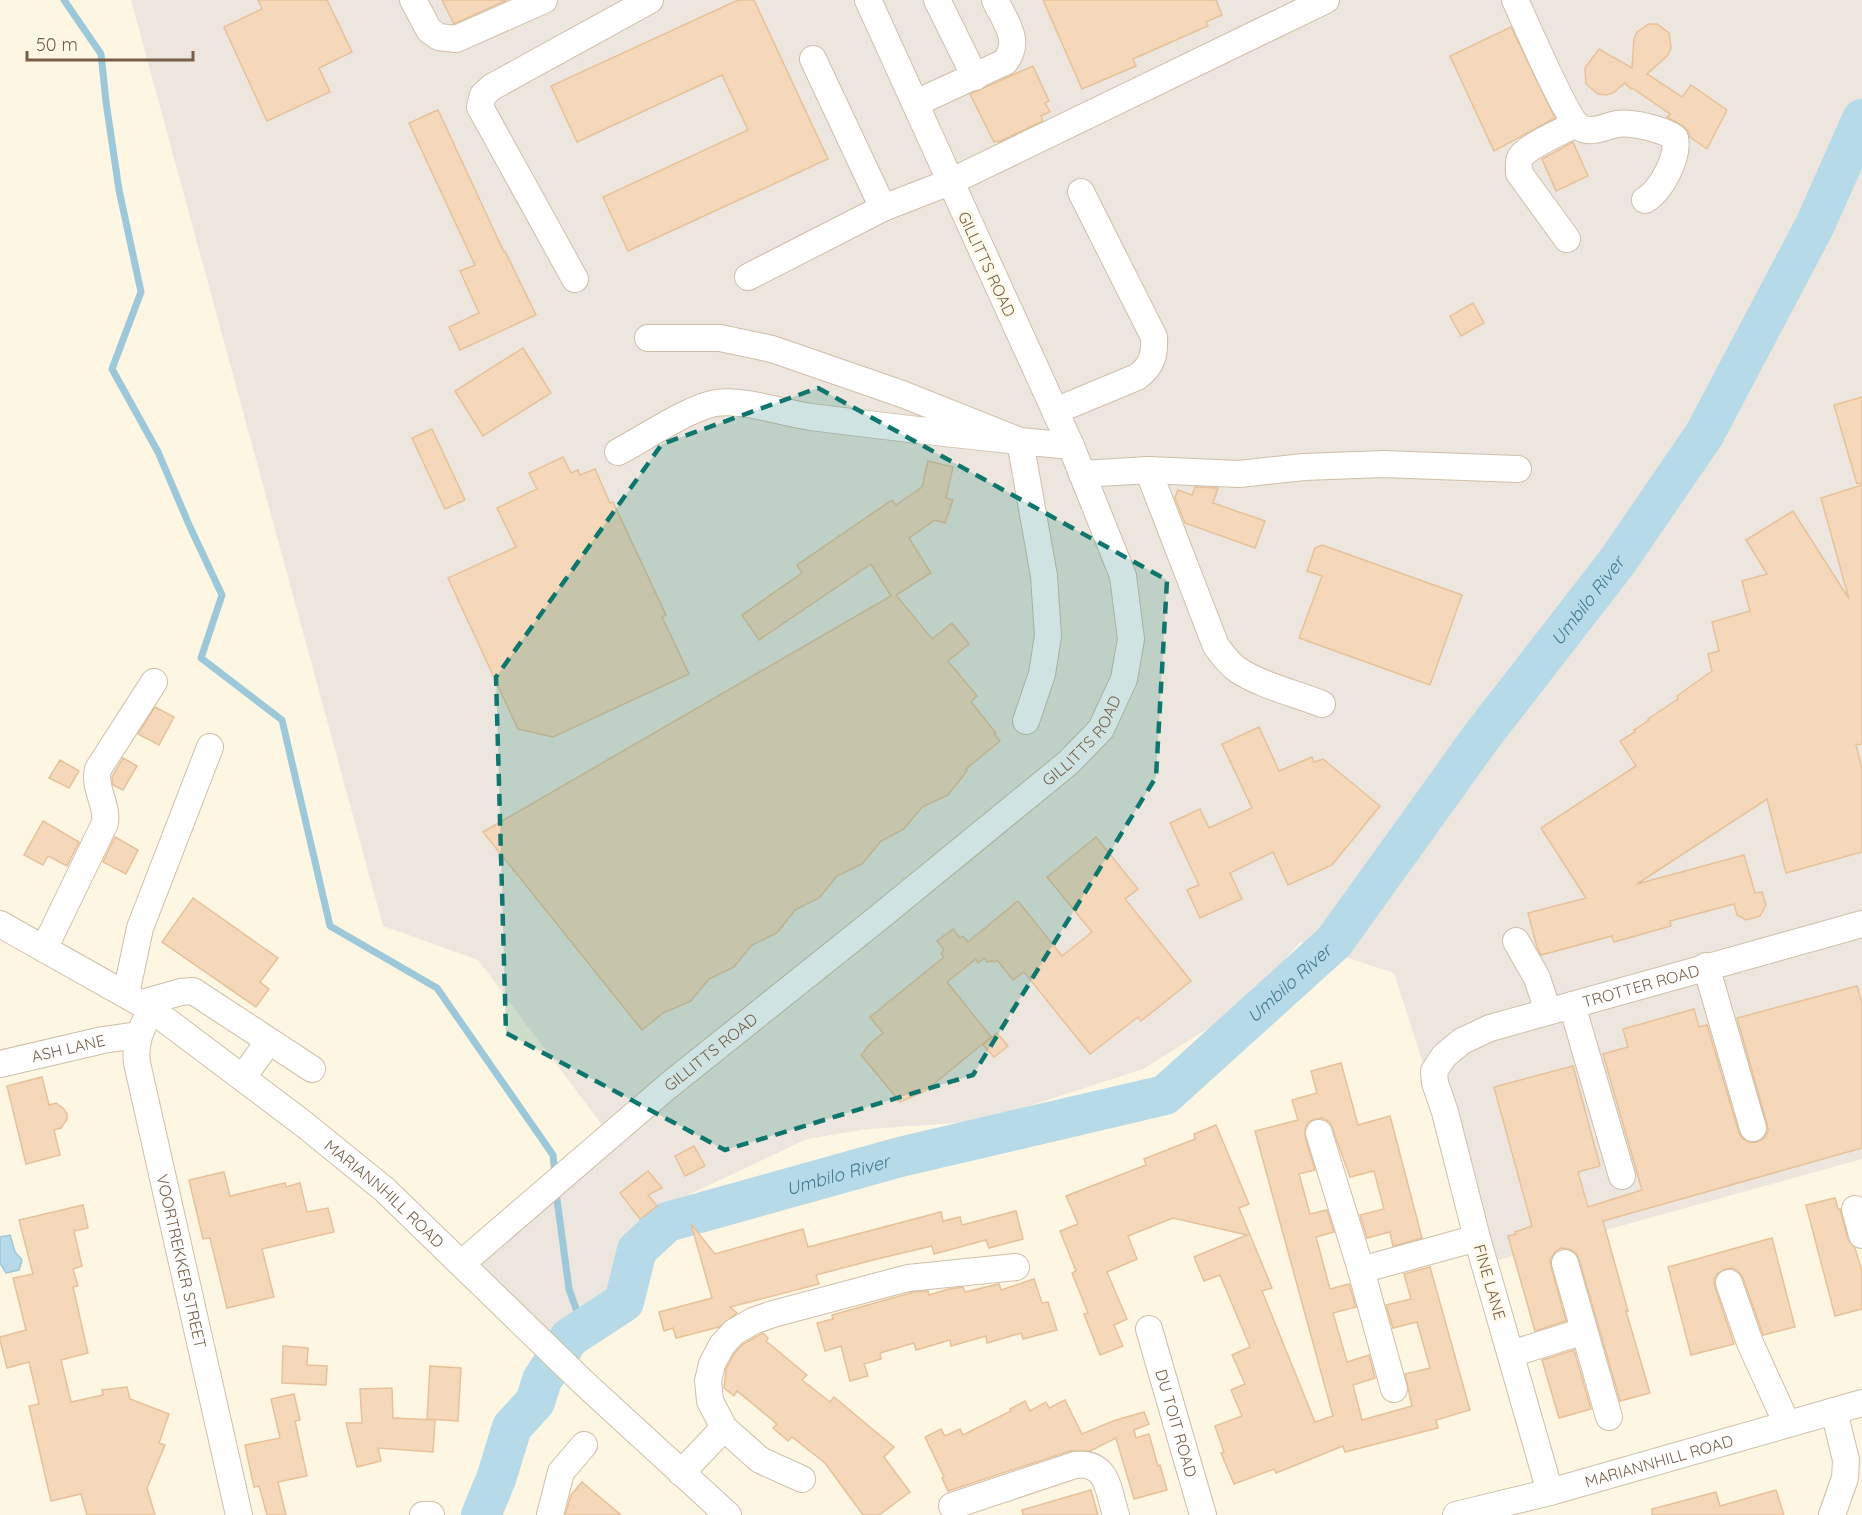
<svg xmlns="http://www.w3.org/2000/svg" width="1862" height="1515" viewBox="0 0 1862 1515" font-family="Quicksand,sans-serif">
  <rect width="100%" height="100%" fill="#fdf6e3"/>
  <polygon fill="#ece6de" points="131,0 1862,0 1862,1159 1487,1263 1394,973 1300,942 1246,1005 1143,1069 983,1121 868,1129 807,1139 658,1209 621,1242 604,1298 553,1352 463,1263 611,1137 478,960 383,926"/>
  <polygon fill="#b6dae7" stroke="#9cc8da" stroke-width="1.5" points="10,1235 15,1252 22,1260 19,1270 6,1273 0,1263 0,1237"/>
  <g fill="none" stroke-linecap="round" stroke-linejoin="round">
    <g stroke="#9cc8da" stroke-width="7">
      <polyline points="64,0 101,54 106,102 119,190 141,292 112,369 158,452 190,527 222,595 201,658 282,720 330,926 437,988 553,1155 555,1175"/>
      <polyline points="556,1192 569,1289 579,1317 569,1338"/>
    </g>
    <path stroke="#b6dae7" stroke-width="40" id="s1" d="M481 1515 496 1479 512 1427 535 1402 542 1380 569 1338 624 1302 637 1250 667 1222 900 1157 1165 1095 1334 942 1482 736 1617 562 1704 435 1815 225 1862 119"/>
  </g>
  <g fill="#f4d8b9" stroke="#e7c199" stroke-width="1.5">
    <polygon points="258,0 327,0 352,52 319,68 330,92 267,121 224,27 262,9"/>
    <polygon points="442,0 507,0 454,24"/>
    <polygon points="738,0 754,0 828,159 628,251 603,197 748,130 722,75 577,142 551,86"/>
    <polygon points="1043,0 1216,0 1222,15 1206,22 1208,26 1133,59 1136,66 1082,89"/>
    <polygon points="1649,24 1657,24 1669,33 1671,48 1668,55 1647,74 1682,97 1691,85 1727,110 1707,149 1690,137 1688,131 1683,126 1667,117 1670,114 1632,88 1631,89 1625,83 1613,93 1606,95 1598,94 1586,84 1585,68 1599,49 1632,68 1634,39 1637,32"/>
    <polygon points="1511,27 1555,118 1494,151 1450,56"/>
    <polygon points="1033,66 1049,101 1045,103 1050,112 1041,116 1043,121 998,142 997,141 994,142 970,94"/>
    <polygon points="438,110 504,252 505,251 536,315 460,350 449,327 479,313 460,271 475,265 409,123"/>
    <polygon points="1573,142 1588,176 1556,191 1542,159"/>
    <polygon points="1473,303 1484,323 1461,336 1450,316"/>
    <polygon points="523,348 551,393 483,436 455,391"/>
    <polygon points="1862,397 1862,483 1857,484 1834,405"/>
    <polygon points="432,429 465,500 445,509 412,438"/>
    <polygon points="563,457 571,473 578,470 580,475 595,469 610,503 613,502 666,615 662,617 689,674 553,737 518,729 448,578 516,547 497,508 537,489 529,473"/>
    <polygon points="928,461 953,467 946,498 953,500 945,523 935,520 909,538 931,573 896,595 932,639 952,623 969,644 948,661 977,696 971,702 996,733 994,734 1000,741 966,769 967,771 948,795 922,807 904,829 881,841 862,864 837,876 819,898 795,910 777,933 752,945 734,967 709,979 691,1001 663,1013 642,1030 483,832 891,596 871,564 759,640 742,615 802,573 797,565 892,500 896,505 922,487"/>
    <polygon points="1862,485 1862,744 1856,745 1862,769 1862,852 1786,873 1767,799 1637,884 1744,855 1755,893 1762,892 1766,905 1760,916 1746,920 1737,915 1734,904 1670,921 1671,926 1614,942 1612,936 1541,955 1537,947 1528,913 1586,898 1541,828 1636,766 1620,741 1635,732 1634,730 1649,720 1648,719 1678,699 1677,696 1712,671 1708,654 1719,651 1712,622 1750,611 1742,581 1767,574 1746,540 1793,511 1849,599 1821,498"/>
    <polygon points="1195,487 1218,488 1213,503 1265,521 1255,548 1185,523 1175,498 1178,490 1192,495"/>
    <polygon points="1322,545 1462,595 1430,685 1299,638 1322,576 1307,571 1315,548"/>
    <polygon points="155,707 174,717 159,745 138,734"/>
    <polygon points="1259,727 1279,771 1312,757 1314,762 1323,759 1380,806 1332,865 1288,885 1273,852 1230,873 1242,899 1200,918 1187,890 1199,885 1170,823 1200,809 1209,828 1252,808 1222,744"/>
    <polygon points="123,758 137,766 123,790 113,785 112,777"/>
    <polygon points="60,760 79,771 69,788 49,778"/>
    <polygon points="43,821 79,842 67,866 48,856 43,865 24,855"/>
    <polygon points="115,837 138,850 126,874 103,862"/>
    <polygon points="1096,837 1138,889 1125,899 1191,981 1141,1021 1138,1017 1090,1054 1024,972 1013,980 997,960 994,962 992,961 987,962 984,958 978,963 976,959 947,982 991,1037 925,1091 900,1102 861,1055 870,1044 883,1033 870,1017 944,957 941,953 944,950 937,941 953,929 960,938 963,936 968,942 1018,901 1062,956 1092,932 1047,877"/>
    <polygon points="193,898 278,958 260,982 269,989 256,1007 162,942"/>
    <polygon points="1857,986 1862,1004 1862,1148 1603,1221 1628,1311 1626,1311 1650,1393 1620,1401 1579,1259 1576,1253 1569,1249 1561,1248 1555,1252 1550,1260 1551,1267 1566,1321 1535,1331 1508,1236 1516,1234 1515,1232 1532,1226 1494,1087 1573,1066 1600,1166 1578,1172 1588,1207 1642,1190 1603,1054 1628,1047 1623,1029 1694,1009 1699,1027 1707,1025 1739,1133 1743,1139 1749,1142 1757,1142 1764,1138 1768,1131 1767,1124 1737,1018"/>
    <polygon points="997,1033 1008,1046 994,1057 983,1045"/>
    <polygon points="1341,1063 1358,1125 1390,1116 1422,1238 1393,1246 1390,1232 1367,1238 1360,1215 1384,1209 1374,1171 1350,1177 1330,1122 1322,1118 1315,1119 1308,1122 1305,1129 1305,1137 1315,1170 1299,1174 1310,1214 1327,1210 1334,1232 1316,1237 1330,1289 1349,1284 1356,1307 1333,1313 1347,1362 1369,1355 1375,1378 1353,1385 1362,1420 1412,1406 1405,1374 1430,1368 1417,1322 1393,1328 1386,1305 1411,1299 1404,1274 1430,1267 1470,1410 1436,1420 1438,1428 1345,1452 1343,1446 1276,1473 1274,1469 1234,1484 1221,1453 1224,1452 1215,1426 1242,1416 1231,1390 1245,1384 1232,1355 1250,1347 1220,1275 1204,1281 1194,1257 1247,1235 1173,1218 1128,1236 1137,1259 1107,1272 1127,1319 1114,1325 1123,1346 1100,1355 1084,1314 1088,1313 1072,1273 1076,1271 1060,1231 1078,1224 1066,1196 1146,1165 1144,1159 1195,1139 1194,1134 1216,1125 1249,1204 1239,1208 1272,1288 1262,1291 1315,1422 1333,1416 1255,1131 1298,1120 1292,1100 1317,1093 1311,1071"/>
    <polygon points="42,1077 49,1105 56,1103 64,1109 67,1114 67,1119 61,1128 54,1130 60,1155 26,1164 7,1086"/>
    <polygon points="694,1146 705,1166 685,1176 675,1156"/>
    <polygon points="648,1171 662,1188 648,1195 657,1206 640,1219 620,1193"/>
    <polygon points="224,1172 230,1196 285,1183 286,1187 300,1183 307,1212 328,1208 334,1232 262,1249 274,1297 227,1308 210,1238 203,1239 189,1180"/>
    <polygon points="1835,1198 1838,1209 1840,1209 1848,1239 1855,1248 1862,1271 1862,1309 1835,1316 1806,1205"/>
    <polygon points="83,1205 88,1228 74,1231 82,1266 73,1269 78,1286 73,1287 88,1353 61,1360 71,1402 103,1395 102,1390 127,1387 130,1399 169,1414 159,1443 165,1445 147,1488 155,1515 87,1515 81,1494 51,1501 29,1406 39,1404 29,1362 7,1368 0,1340 0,1337 26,1330 13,1278 33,1274 19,1220"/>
    <polygon points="1016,1211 1023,1239 989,1248 986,1240 934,1254 932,1246 877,1259 816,1275 819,1284 730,1307 737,1313 719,1327 676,1338 673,1328 664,1331 659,1312 712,1298 691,1224 715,1254 803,1229 808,1247 941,1212 943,1221 960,1217 962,1225"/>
    <polygon points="1772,1238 1795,1327 1763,1335 1743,1278 1738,1271 1732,1268 1725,1269 1717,1274 1714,1280 1715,1287 1734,1344 1691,1355 1668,1267"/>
    <polygon points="1034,1279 1042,1303 1048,1302 1057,1330 1023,1339 1021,1333 987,1343 986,1336 951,1346 950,1340 916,1350 914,1343 880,1353 881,1359 864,1364 868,1376 850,1381 841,1346 825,1351 817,1323 833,1319 832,1315 914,1292 928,1291 929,1295 949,1289 963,1287 965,1292 999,1284 1001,1290"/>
    <polygon points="763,1333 768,1338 766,1341 807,1375 802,1380 830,1402 834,1397 894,1447 884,1457 910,1492 879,1515 863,1515 825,1463 792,1437 788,1441 773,1428 777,1424 737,1391 734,1396 724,1388 726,1369 734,1354 743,1344"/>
    <polygon points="283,1346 308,1348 307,1365 327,1366 326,1385 282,1383"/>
    <polygon points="1574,1350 1591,1409 1559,1418 1542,1360"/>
    <polygon points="430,1366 461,1368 458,1421 427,1419"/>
    <polygon points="392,1388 393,1418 435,1420 433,1452 378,1448 381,1461 357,1467 346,1423 362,1423 360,1389"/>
    <polygon points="294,1394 300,1420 295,1421 307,1476 278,1482 286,1515 267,1515 259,1486 254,1487 245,1445 280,1438 271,1399"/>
    <polygon points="1065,1400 1082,1434 1113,1421 1144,1412 1149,1424 1134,1430 1136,1438 1149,1434 1158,1466 1160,1465 1167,1490 1134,1499 1116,1438 1090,1451 1070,1451 948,1491 942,1478 944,1477 925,1437 941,1429 945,1436 960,1429 963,1435 1011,1411 1010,1409 1025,1401 1030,1411 1046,1402 1049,1408"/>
    <polygon points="582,1482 621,1515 565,1515 571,1495"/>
    <polygon points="1091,1490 1098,1515 1023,1515 1022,1510"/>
    <polygon points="1776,1490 1784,1515 1652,1515 1652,1509 1716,1492 1720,1506"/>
  </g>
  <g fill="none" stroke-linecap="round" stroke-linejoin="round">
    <defs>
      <g id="minor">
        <polyline points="413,0 429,30 439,37 456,39 544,0"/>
        <polyline points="937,0 975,77"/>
        <path d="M1515 0C1525 21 1567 121 1581 128 1592 134 1606 126 1617 124 1632 122 1663 129 1675 138 1679 156 1662 190 1645 200"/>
        <polyline points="813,59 883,208"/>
        <path d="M916 103 1005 62C1022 40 1005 22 995 0"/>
        <path d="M1567 239 1519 173C1519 168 1518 162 1520 158 1527 146 1563 131 1576 124"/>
        <polyline points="748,277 883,208 950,182 1326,0"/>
        <polyline points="575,279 480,107 483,95 492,87 650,0"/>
        <polyline points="648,338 720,338 772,349 902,394 1020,441 1044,576 1048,636 1042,674 1026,721"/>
        <path d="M1055 411 1137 377C1152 366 1155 355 1154 337L1081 192"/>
        <path d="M618 452C643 439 690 407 716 403 745 399 782 413 811 417 898 428 984 438 1071 446"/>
        <path d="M1148 470 1216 646C1223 655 1229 664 1238 670 1260 685 1297 694 1322 704"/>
        <polyline points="1082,474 1148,470 1239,474 1304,467 1383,464 1518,469"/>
        <path id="s2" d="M0 924 151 1009 305 1125 385 1190 585 1384 728 1515"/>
        <polyline points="1516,941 1537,978 1548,1011"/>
        <path d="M44 949 105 823C108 804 93 788 98 769L154 682"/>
        <polyline points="1706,966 1753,1128"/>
        <polyline points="126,994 140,928 210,747"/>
        <polyline points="142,1003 181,992 193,991 312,1069"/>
        <polyline points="1572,1005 1622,1176"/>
        <path id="s3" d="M151 1009C142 1027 134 1042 137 1063L239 1515"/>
        <path id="s4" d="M0 1064 103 1040 138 1035"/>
        <polyline points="243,1077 269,1041"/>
        <polyline points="1319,1133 1361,1270 1394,1389"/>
        <polyline points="1855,1209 1862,1235"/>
        <path id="s5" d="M462 1263 668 1086 877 919 1068 763 1101 729 1124 679 1131 639 1123 576 1071 446 868 0"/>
        <polyline points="1565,1263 1609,1417"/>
        <polyline points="1361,1270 1477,1238"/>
        <polyline points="1729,1283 1750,1343 1787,1424"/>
        <path id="s6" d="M1149 1329 1203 1515"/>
        <polyline points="1511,1354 1584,1331"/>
        <polyline points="681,1473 724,1428"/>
        <polyline points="802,1479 760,1460 724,1428 710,1401 708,1381 712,1364 722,1345 734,1332 753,1321 773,1314 908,1278 1016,1267"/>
        <path id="s7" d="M1550 1492 1477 1238 1445 1112 1435 1083 1434 1071 1444 1056 1462 1041 1490 1028 1862 924"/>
        <path d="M952 1506 1075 1465C1108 1461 1108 1490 1116 1515"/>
        <polyline points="423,1515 431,1515"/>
        <polyline points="550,1515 561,1472 584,1445"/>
        <path id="s8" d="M1456 1515 1550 1492 1862 1403"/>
        <polyline points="1832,1515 1845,1478 1846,1460 1834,1411"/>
      </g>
    </defs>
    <use href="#minor" stroke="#cfbfa9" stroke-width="28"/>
    <use href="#minor" stroke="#fff" stroke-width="26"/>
  </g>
  <path fill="#0f766e" fill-opacity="0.2" stroke="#0f766e" stroke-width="4.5" stroke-dasharray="12 8" stroke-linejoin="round" d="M818 388 1167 580 1156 777 973 1075 725 1150 506 1033 496 677 662 444Z"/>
  <g text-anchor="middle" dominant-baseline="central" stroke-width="6" stroke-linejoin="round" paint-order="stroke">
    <g font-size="16" fill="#765e48" stroke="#fff9ea">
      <text transform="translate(987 264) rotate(65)">GILLITTS ROAD</text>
      <text stroke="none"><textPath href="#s5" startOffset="812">GILLITTS ROAD</textPath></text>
      <text stroke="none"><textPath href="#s7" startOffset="666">TROTTER ROAD</textPath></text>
      <text stroke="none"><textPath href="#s4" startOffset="70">ASH LANE</textPath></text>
      <text stroke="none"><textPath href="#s5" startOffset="326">GILLITTS ROAD</textPath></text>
      <text stroke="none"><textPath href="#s2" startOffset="471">MARIANNHILL ROAD</textPath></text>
      <text stroke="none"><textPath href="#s3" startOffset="260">VOORTREKKER STREET</textPath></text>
      <text transform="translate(1490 1282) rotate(74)">FINE LANE</text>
      <text stroke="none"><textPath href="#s6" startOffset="98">DU TOIT ROAD</textPath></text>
      <text stroke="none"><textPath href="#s8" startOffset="210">MARIANNHILL ROAD</textPath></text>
    </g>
    <g font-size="18" font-style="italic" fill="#437a92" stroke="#fff9ea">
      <text stroke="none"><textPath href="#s1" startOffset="1528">Umbilo River</textPath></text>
      <text stroke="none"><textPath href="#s1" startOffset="1042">Umbilo River</textPath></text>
      <text stroke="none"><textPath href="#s1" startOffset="538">Umbilo River</textPath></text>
    </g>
  </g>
  <path d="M27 51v9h166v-9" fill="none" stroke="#765e48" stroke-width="3"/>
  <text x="36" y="51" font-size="18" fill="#765e48" stroke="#fff9ea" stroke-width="4.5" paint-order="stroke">50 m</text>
</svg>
